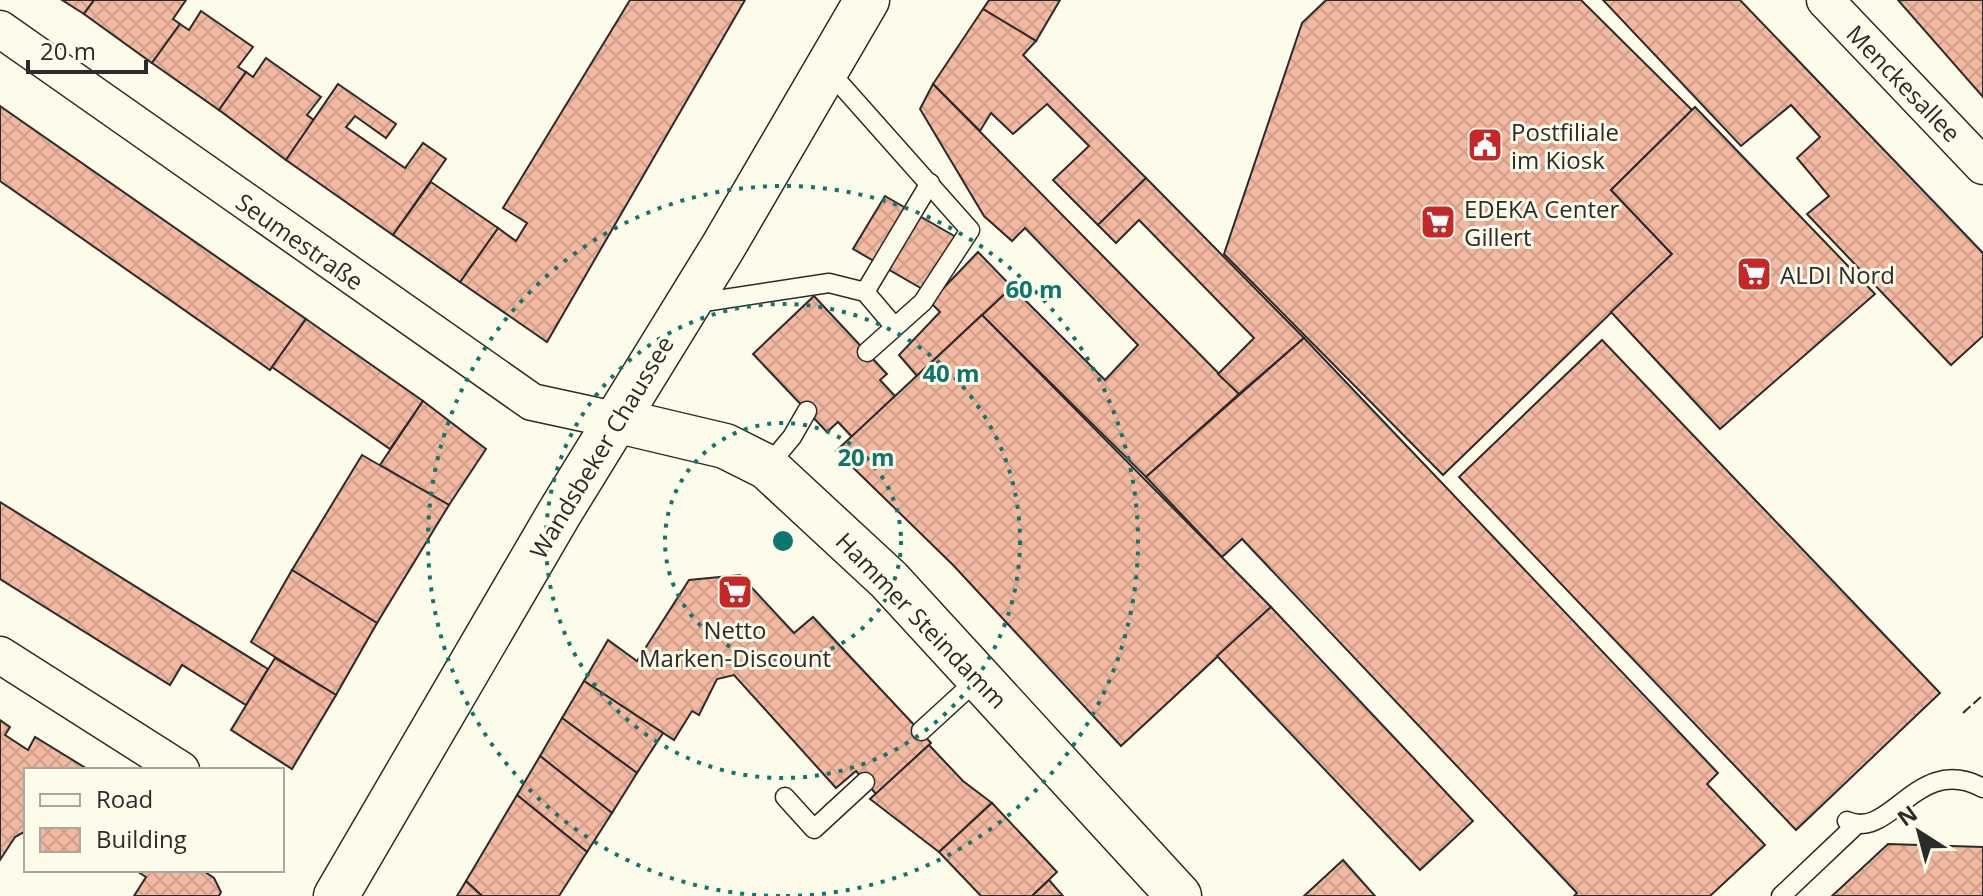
<svg xmlns="http://www.w3.org/2000/svg" width="1983" height="896" viewBox="0 0 1983 896" font-family="'Open Sans',sans-serif">
  <defs>
    <pattern id="building-cross-hatch" width="8" height="8" patternUnits="userSpaceOnUse" patternTransform="scale(2)"><rect width="8" height="8" fill="#f2b8a0"/><path d="M0 0l8 8M0 8l8-8" fill="none" stroke="#d09e8a"/></pattern>
  </defs>
  <rect width="100%" height="100%" fill="#fdfbea"/>
  <g fill="url(#building-cross-hatch)" stroke="#2b2b2b" stroke-width="2">
    <polygon points="62,0 94,0 84,14"/>
    <polygon points="94,0 186,0 173,19 180,24 152,63 84,14"/>
    <polygon points="630,0 745,0 547,342 460,282 498,228 516,241 527,223 503,208"/>
    <polygon points="989,0 1060,0 1036,41 983,9"/>
    <polygon points="1326,0 1581,0 1692,110 1611,190 1672,254 1443,475 1224,254 1302,23"/>
    <polygon points="1603,0 1740,0 1983,253 1983,336 1951,365 1807,214 1829,196 1797,158 1820,137 1791,105 1741,146"/>
    <polygon points="1898,0 1983,0 1983,97"/>
    <polygon points="983,9 1036,41 1023,55 1146,178 1098,225 1053,180 1089,146 1047,104 1013,134 991,113 980,131 933,84"/>
    <polygon points="201,11 253,47 238,67 246,72 219,110 152,63 180,24 189,30"/>
    <polygon points="266,58 321,97 307,115 314,120 286,160 219,110 246,72 253,77"/>
    <polygon points="338,84 396,124 386,138 355,116 346,127 405,168 423,143 446,159 393,235 286,160"/>
    <polygon points="933,84 1239,394 1146,477 982,315 1012,287 1105,380 1138,345 1025,228 1012,241 984,216 920,109"/>
    <polygon points="0,106 306,319 270,370 0,181"/>
    <polygon points="1695,107 1875,294 1720,429 1611,312 1672,254 1611,190"/>
    <polygon points="1146,178 1304,338 1239,394 1218,374 1254,338 1139,220 1116,243 1098,225"/>
    <polygon points="431,182 498,228 460,282 393,235"/>
    <polygon points="885,196 956,237 924,290 853,249"/>
    <polygon points="978,252 1012,287 917,376 899,355 940,312 930,302"/>
    <polygon points="814,296 887,374 880,380 895,396 852,437 838,422 827,432 753,354"/>
    <polygon points="982,315 1271,607 1121,746 953,565 836,451"/>
    <polygon points="306,319 423,401 390,449 272,367"/>
    <polygon points="1304,338 1718,773 1707,784 1765,845 1710,896 1574,896 1577,893 1242,539 1222,557 1146,477"/>
    <polygon points="1602,340 1940,693 1796,830 1459,477"/>
    <polygon points="423,401 486,449 449,505 380,465"/>
    <polygon points="362,455 449,505 377,623 292,570"/>
    <polygon points="0,502 268,669 246,705 182,665 170,685 0,579"/>
    <polygon points="292,570 377,623 336,695 251,642"/>
    <polygon points="740,575 794,633 813,617 931,743 876,794 856,771 836,788 734,675 717,679 699,715 692,711 674,740 584,681 608,640 637,661 689,580"/>
    <polygon points="1271,607 1473,821 1420,870 1217,656"/>
    <polygon points="275,658 336,695 292,769 231,730"/>
    <polygon points="584,681 663,733 637,773 562,718"/>
    <polygon points="562,718 637,773 612,813 540,756"/>
    <polygon points="0,720 10,727 5,735 28,750 35,737 89,770 26,770 26,831 15,837 0,860"/>
    <polygon points="929,745 963,781 992,803 939,852 870,799"/>
    <polygon points="540,756 612,813 587,852 517,795"/>
    <polygon points="517,795 587,852 559,896 482,896 466,881"/>
    <polygon points="992,803 1057,872 1032,896 981,896 939,852"/>
    <polygon points="1888,844 1983,847 1983,896 1832,896"/>
    <polygon points="1343,860 1375,896 1304,896"/>
    <polygon points="135,870 202,870 214,878 221,892 219,896 134,896 146,877"/>
    <polygon points="1049,880 1063,896 1032,896"/>
    <polygon points="466,881 482,896 457,896"/>
  </g>
  <g fill="none" stroke-linecap="round" stroke-linejoin="round">
    <defs>
      <g id="lane">
        <polyline points="827,69 970,230 923,302 867,352"/>
        <polyline points="865,292 930,183"/>
        <polyline points="691,304 829,283 865,292 894,326"/>
        <polyline points="767,467 792,437 807,411"/>
        <polyline points="921,731 980,677"/>
        <polyline points="785,797 814,829 865,782"/>
        <path d="M1847 821C1892 841 1917 752 1983 788"/>
        <polyline points="1781,896 1856,825"/>
      </g>
      <g id="street">
        <polyline points="1825,0 1983,166"/>
        <polyline points="0,29 532,402 615,420"/>
        <polyline points="0,655 181,770"/>
      </g>
      <polyline id="secondary" points="615,420 725,446 767,467 889,580 1179,896"/>
      <polyline id="primary" points="336,896 560,512 723,247 867,0"/>
    </defs>
    <use href="#lane" stroke="#2b2b2b" stroke-width="21"/>
    <use href="#street" stroke="#2b2b2b" stroke-width="39"/>
    <use href="#secondary" stroke="#2b2b2b" stroke-width="47"/>
    <use href="#primary" stroke="#2b2b2b" stroke-width="47"/>
    <use href="#lane" stroke="#fdfbea" stroke-width="18"/>
    <use href="#street" stroke="#fdfbea" stroke-width="36"/>
    <use href="#secondary" stroke="#fdfbea" stroke-width="44"/>
    <use href="#primary" stroke="#fdfbea" stroke-width="44"/>
    <polyline stroke="#2b2b2b" stroke-width="2" stroke-dasharray="10 4" stroke-linecap="butt" points="1963,713 1983,695"/>
  </g>
  <g fill="none" stroke="#0f766e" stroke-width="4" stroke-dasharray="4 8">
    <circle cx="783" cy="541" r="118"/>
    <circle cx="783" cy="541" r="237"/>
    <path d="M780 896A355 355 0 1 1 786 896"/>
  </g>
  <defs>
    <symbol id="civic-square" viewBox="-11 -11 22 22"><rect x="-9" y="-9" width="18" height="18" rx="4" fill="#c62828" stroke="#fdfbea"/><path d="M-.6-6.5H3V-4.5H.6V-3L4-1V1h2V6H-6V1h2V-1L-.6-3ZM-1.2 2.5V6h2.4V2.5Z" fill="#fff"/></symbol>
    <symbol id="supermarket-square" viewBox="-11 -11 22 22"><rect x="-9" y="-9" width="18" height="18" rx="4" fill="#c62828" stroke="#fdfbea"/><path d="M-6-5.5h2.5l.6 2H6L4.5 2H-2.5L-4.4-4H-6ZM-1.5 3.2a1.3 1.3 0 1 0 .1 0ZM3 3.2a1.3 1.3 0 1 0 .1 0Z" fill="#fff"/></symbol>
  </defs>
  <g fill-rule="evenodd">
    <use href="#civic-square" x="1465" y="125" width="40" height="40"/>
    <use href="#supermarket-square" x="1418" y="202" width="40" height="40"/>
    <use href="#supermarket-square" x="1734" y="254" width="40" height="40"/>
    <use href="#supermarket-square" x="715" y="572" width="40" height="40"/>
  </g>
  <g text-anchor="middle" dominant-baseline="central" stroke-width="6" stroke-linejoin="round" paint-order="stroke">
    <g font-size="24" fill="#2b2b2b" stroke="#fdfbea">
      <text transform="translate(1904 83) rotate(46)">Menckesallee</text>
      <text transform="translate(300 241) rotate(35)">Seumestraße</text>
      <text transform="translate(601 447) rotate(-59)">Wandsbeker Chaussee</text>
      <text transform="translate(922 620) rotate(46)">Hammer Steindamm</text>
    </g>
    <g font-size="24" fill="#2b2b2b" stroke="#fdfbea" text-anchor="start">
      <text x="1511" y="131">Postfiliale<tspan x="1511" dy="28">im Kiosk</tspan></text>
      <text x="1464" y="208">EDEKA Center<tspan x="1464" dy="28">Gillert</tspan></text>
      <text x="1780" y="274">ALDI Nord</text>
      <text x="735" y="629" text-anchor="middle">Netto<tspan x="735" dy="28">Marken-Discount</tspan></text>
    </g>
  </g>
  <circle cx="783" cy="541" r="12" fill="#0f766e" stroke="#fdfbea" stroke-width="4"/>
  <g font-size="24" text-anchor="middle" font-weight="bold" fill="#0f766e" stroke="#fdfbea" stroke-width="6" stroke-linejoin="round" paint-order="stroke">
    <text x="1034" y="298">60 m</text>
    <text x="951" y="382">40 m</text>
    <text x="866" y="466">20 m</text>
  </g>
  <rect x="24" y="768" width="260" height="104" fill="#fdfbea" stroke="#a9a89e" stroke-width="2"/>
  <rect x="40" y="794" width="40" height="12" fill="#fdfbea" stroke="#a9a89e" stroke-width="2"/>
  <text x="96" y="808" font-size="24" fill="#2b2b2b">Road</text>
  <rect x="40" y="828" width="40" height="24" fill="url(#building-cross-hatch)" stroke="#a9a89e" stroke-width="2"/>
  <text x="96" y="848" font-size="24" fill="#2b2b2b">Building</text>
  <g transform="translate(1919 832) rotate(324)" stroke="#fdfbea" stroke-width="6" paint-order="stroke">
  <path d="M0-6L14 30L0 20L-14 30Z" fill="#2b2b2b"/>
  <text y="-12" font-size="22" font-weight="bold" text-anchor="middle" fill="#2b2b2b">N</text>
  </g>
  <path d="M28 60v12h118v-12" fill="none" stroke="#2b2b2b" stroke-width="4"/>
  <text x="40" y="60" font-size="24" fill="#2b2b2b" stroke="#fdfbea" stroke-width="6" paint-order="stroke">20 m</text>
</svg>
